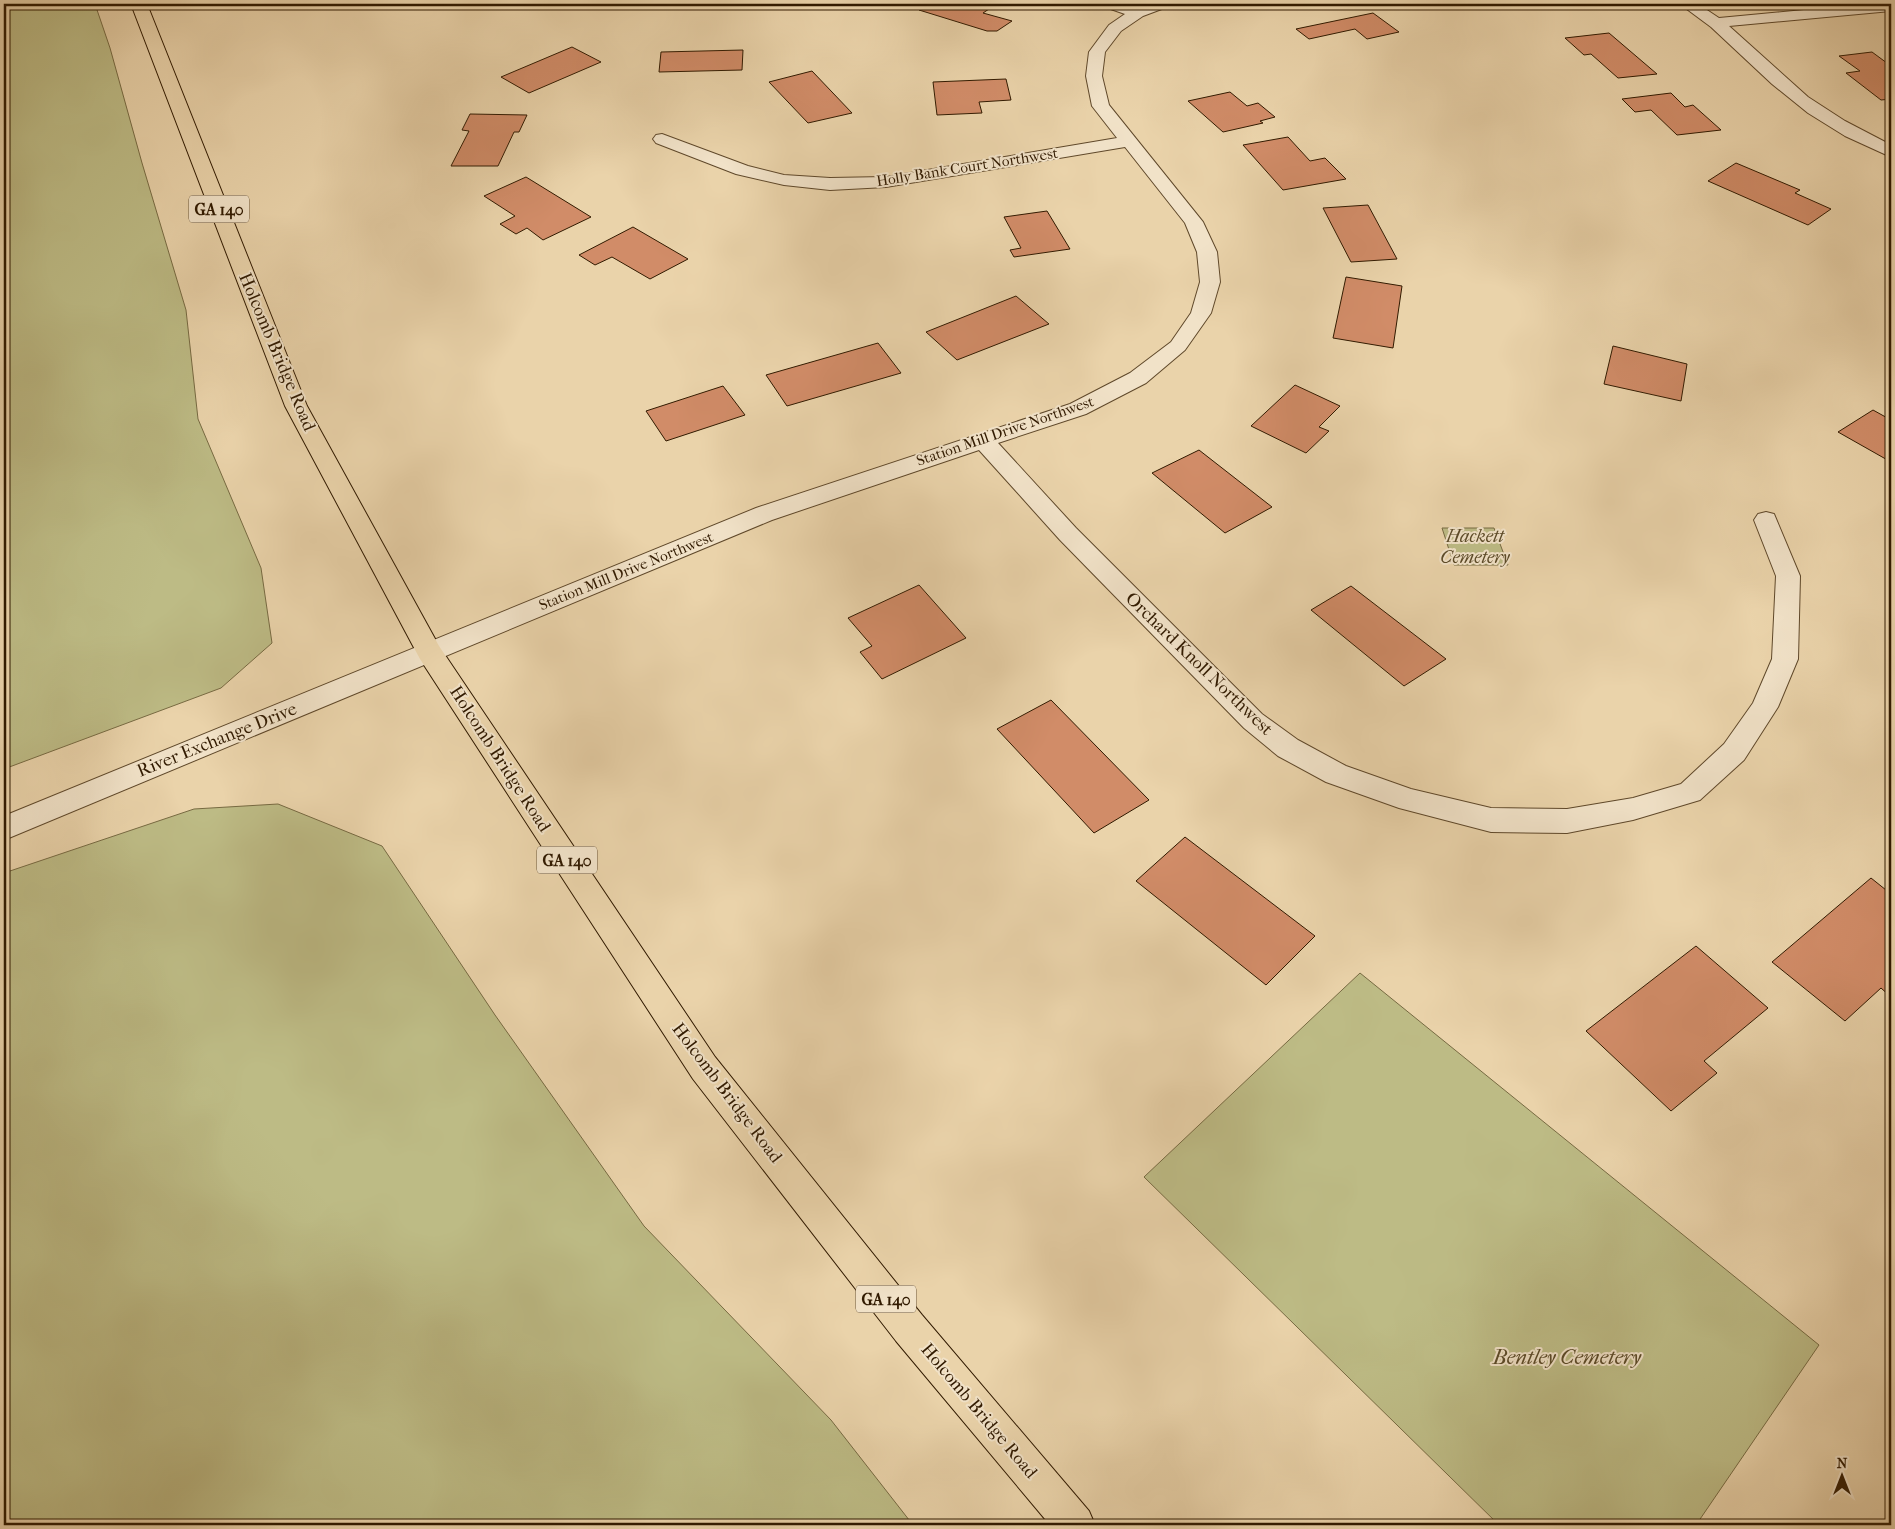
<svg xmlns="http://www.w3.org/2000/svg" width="1895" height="1529" viewBox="0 0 1895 1529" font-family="'IM FELL French Canon',serif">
  <rect width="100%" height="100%" fill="#ead3aa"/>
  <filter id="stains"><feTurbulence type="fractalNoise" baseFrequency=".004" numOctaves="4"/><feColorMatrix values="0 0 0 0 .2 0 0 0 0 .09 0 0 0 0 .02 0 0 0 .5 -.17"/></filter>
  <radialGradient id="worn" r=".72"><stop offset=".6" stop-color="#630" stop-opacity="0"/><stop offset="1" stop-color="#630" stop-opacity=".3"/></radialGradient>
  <g fill="#bdbb85" stroke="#776a42">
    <polygon points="4,4 95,4 110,48 142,163 186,310 198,419 261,568 272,643 221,688 4,769"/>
    <polygon points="1442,528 1494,528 1508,565 1454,565"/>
    <polygon points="278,804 382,846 495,1015 644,1226 831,1420 913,1525 4,1525 4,873 194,809"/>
    <polygon points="1360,973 1819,1345 1696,1525 1499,1525 1144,1177"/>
  </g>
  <g fill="#d18c68" stroke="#311a00">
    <polygon points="929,4 971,4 989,9 983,13 1012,21 997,31 987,31 919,10"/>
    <polygon points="1470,4 1491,4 1491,8 1470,6"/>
    <polygon points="1510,4 1539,4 1541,9 1511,6"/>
    <polygon points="1373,13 1399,32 1367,39 1355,29 1309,39 1296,29"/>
    <polygon points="1609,33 1657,74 1618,78 1591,54 1584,55 1565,38"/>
    <polygon points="572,47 601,62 529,93 501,77"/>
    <polygon points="743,50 742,70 659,72 661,52"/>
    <polygon points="1872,52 1891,66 1891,99 1881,100 1846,73 1860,71 1839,56"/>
    <polygon points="812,71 852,113 808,123 769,82"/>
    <polygon points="1006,79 1011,100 979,102 982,113 937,115 933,82"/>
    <polygon points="1230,92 1247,106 1258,103 1275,117 1260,121 1263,123 1223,132 1188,101"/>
    <polygon points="1671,93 1685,107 1693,105 1721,130 1677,135 1651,110 1635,112 1622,99"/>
    <polygon points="470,114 527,115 519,132 514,132 498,166 451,166 469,131 462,130"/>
    <polygon points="1288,137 1310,161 1325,158 1346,179 1283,190 1243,145"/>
    <polygon points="1736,163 1800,190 1795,193 1831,209 1808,225 1708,181"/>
    <polygon points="526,177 591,217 543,240 527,228 516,234 500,224 515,216 484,196"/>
    <polygon points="1368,205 1397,259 1351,262 1323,208"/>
    <polygon points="1047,211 1070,249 1014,257 1010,250 1021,248 1004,217"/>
    <polygon points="633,227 688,259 650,279 612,257 595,265 579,255"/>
    <polygon points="1346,277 1402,286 1393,348 1333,338"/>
    <polygon points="1016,296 1049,324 957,360 926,332"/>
    <polygon points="878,343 901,373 787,406 766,375"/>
    <polygon points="1613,346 1687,364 1681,401 1604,384"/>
    <polygon points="1295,385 1340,406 1319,427 1329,431 1306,453 1251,426"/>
    <polygon points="723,386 745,415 666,441 646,411"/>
    <polygon points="1873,410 1891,420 1891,462 1838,432"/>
    <polygon points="1199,450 1272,507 1225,533 1152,473"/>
    <polygon points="919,585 966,638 882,679 860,652 872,646 848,618"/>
    <polygon points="1351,586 1446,659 1404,686 1311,610"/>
    <polygon points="1051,700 1149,800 1094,833 997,729"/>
    <polygon points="1185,837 1315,936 1266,985 1136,881"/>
    <polygon points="1871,878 1891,894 1891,997 1881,988 1845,1021 1772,962"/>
    <polygon points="1696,946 1768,1008 1704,1061 1717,1073 1671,1111 1586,1031"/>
  </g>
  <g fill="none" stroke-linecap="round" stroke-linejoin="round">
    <defs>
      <g id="street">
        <polygon points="1102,4 1125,4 1137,8 1148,4 1170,4 1167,7 1143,16 1121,31 1105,52 1102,76 1109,105 1203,222 1217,252 1220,282 1211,313 1185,350 1146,383 1086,414 998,443 1076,528 1262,714 1298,740 1346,766 1411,789 1491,808 1567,809 1633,798 1681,784 1724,744 1753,703 1772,659 1776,576 1754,520 1758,514 1766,512 1774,514 1800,576 1798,659 1778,707 1744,760 1700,800 1633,820 1567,833 1491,832 1399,808 1326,782 1278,756 1244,728 1060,540 979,450 772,520 4,840 4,816 756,508 1070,404 1130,373 1171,342 1191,313 1200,282 1197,252 1185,223 1125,147 886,187 830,190 784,185 736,174 656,143 653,139 656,135 662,134 748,166 784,175 830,178 886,177 1117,138 1092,106 1086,76 1089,52 1109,25 1125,14 1105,7"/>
        <polygon points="1680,4 1698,4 1719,18 1866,4 1891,4 1891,11 1729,26 1808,97 1845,121 1891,145 1891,157 1845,136 1808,113 1772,84 1711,27"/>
      </g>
      <polygon id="primary" points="131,4 147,4 307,406 439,646 715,1057 922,1315 1089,1511 1095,1525 1050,1525 896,1341 693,1079 420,659 285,406"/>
    </defs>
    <use href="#street" stroke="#5f482a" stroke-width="2"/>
    <use href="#primary" stroke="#311a00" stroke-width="2"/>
    <use href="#street" fill="#f1e2c8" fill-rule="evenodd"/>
    <use href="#primary" fill="#ead3aa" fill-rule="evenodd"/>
  </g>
  <g text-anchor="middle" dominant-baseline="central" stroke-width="4" stroke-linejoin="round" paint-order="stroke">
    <g font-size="15" fill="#311a00" stroke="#f1e2c8">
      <text transform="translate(967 167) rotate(-9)">Holly Bank Court Northwest</text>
      <text transform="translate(1005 431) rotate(-19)">Station Mill Drive Northwest</text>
      <text transform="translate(626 571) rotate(-22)">Station Mill Drive Northwest</text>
    </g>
    <g fill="#f1e2c8" stroke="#6b563c" stroke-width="1">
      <rect x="189" y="195.5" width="60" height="27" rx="4"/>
      <rect x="537" y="846.5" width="60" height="27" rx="4"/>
      <rect x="856" y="1285.5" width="60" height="27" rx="4"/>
    </g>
    <g font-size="16" font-weight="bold" fill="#311a00">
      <text x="219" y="209">GA 140</text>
      <text x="567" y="860">GA 140</text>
      <text x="886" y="1299">GA 140</text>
    </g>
    <g font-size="18" fill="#311a00" stroke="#f1e2c8">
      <text transform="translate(277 352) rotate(67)">Holcomb Bridge Road</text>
      <text transform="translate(1199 664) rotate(44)">Orchard Knoll Northwest</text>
      <text transform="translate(217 740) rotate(-22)">River Exchange Drive</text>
      <text transform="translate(500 759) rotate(57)">Holcomb Bridge Road</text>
      <text transform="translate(727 1093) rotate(53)">Holcomb Bridge Road</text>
      <text transform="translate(979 1411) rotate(50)">Holcomb Bridge Road</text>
    </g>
    <g font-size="18" font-style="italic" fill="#5b4a28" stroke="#f1e2c8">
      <text x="1475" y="536">Hackett<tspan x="1475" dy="21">Cemetery</tspan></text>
    </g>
    <g font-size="21" font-style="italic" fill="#5b4a28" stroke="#f1e2c8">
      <text x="1567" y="1357">Bentley Cemetery</text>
    </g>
  </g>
  <rect width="1895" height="1529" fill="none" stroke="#ead3aa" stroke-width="20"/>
  <rect x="5" y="5" width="1885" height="1519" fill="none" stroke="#311a00" stroke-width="2.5"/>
  <rect x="10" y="10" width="1875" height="1509" fill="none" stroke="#311a00"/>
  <g transform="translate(1842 1476)" stroke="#f1e2c8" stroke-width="4" paint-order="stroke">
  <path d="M0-4L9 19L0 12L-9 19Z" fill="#311a00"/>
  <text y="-8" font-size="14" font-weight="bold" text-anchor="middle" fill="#311a00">N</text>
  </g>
  <rect width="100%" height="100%" filter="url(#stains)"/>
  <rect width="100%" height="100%" fill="url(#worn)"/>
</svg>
